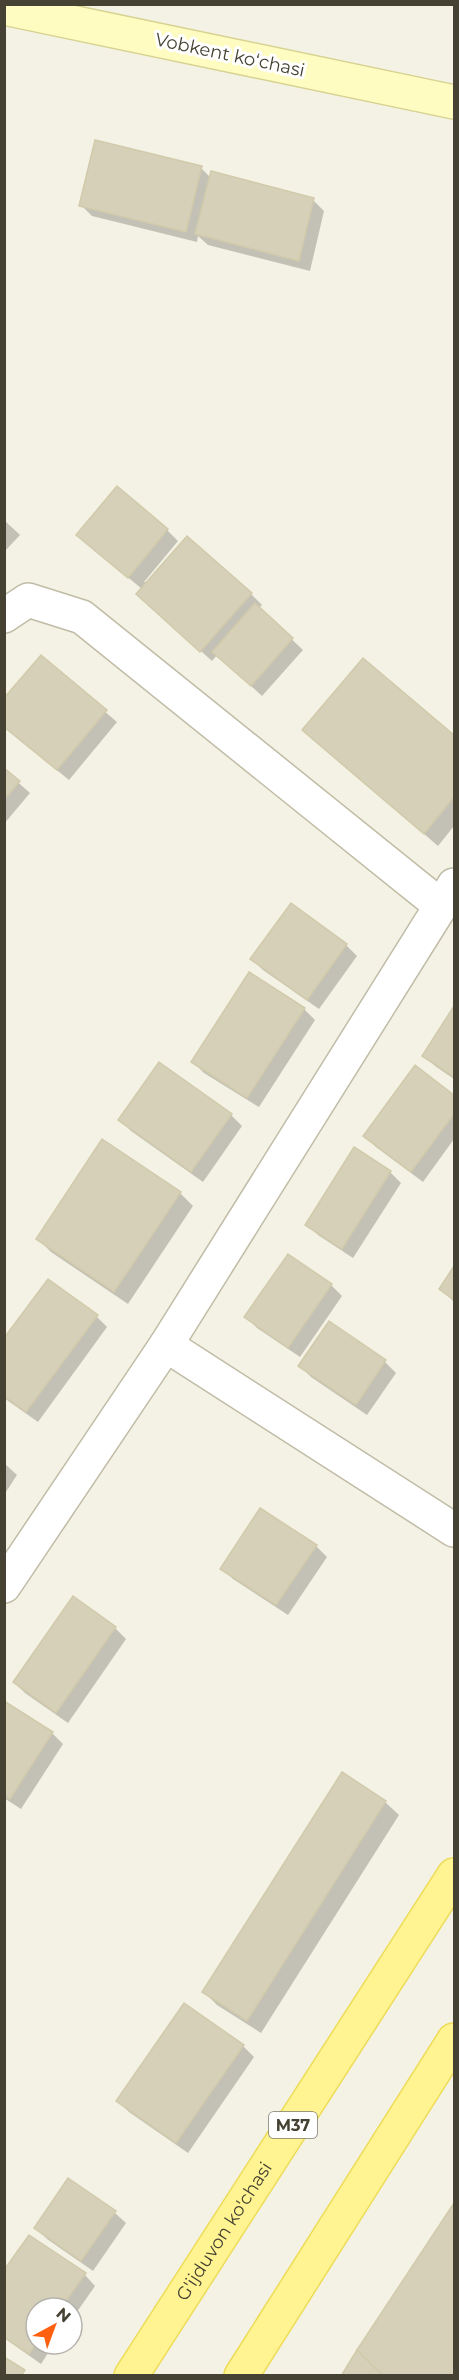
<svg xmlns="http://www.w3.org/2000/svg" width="459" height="2380" viewBox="0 0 459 2380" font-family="Montserrat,sans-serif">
  <rect width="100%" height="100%" fill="#f4f2e4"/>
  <g fill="#0003">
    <polygon points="201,168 211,178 313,200 324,211 310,271 208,245 198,236 197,242 92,216 81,205"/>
    <polygon points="4,520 20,535 4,552"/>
    <polygon points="167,530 178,541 144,582 251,594 262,605 259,608 303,650 262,696 217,655 212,661 148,604 142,589 89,545"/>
    <polygon points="41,657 117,722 69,780 4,727"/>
    <polygon points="363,660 454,737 454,826 438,846 304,730"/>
    <polygon points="4,770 30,793 4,824"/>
    <polygon points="291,905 346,945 357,956 319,1009 263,970 252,959"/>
    <polygon points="304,1009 315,1020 259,1107 204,1073 193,1062"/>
    <polygon points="454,1009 454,1079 435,1066 424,1055"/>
    <polygon points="160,1064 231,1115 242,1126 203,1182 131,1131 120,1120"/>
    <polygon points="415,1067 454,1097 454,1139 423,1182 376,1147 365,1136"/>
    <polygon points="390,1172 401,1183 353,1258 318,1235 307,1224"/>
    <polygon points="180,1193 193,1206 128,1304 51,1252 38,1239"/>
    <polygon points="288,1256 331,1285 342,1296 300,1357 257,1328 246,1317"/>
    <polygon points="454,1269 454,1302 441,1289"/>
    <polygon points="97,1317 107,1327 38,1422 4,1398 4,1341"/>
    <polygon points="385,1362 396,1373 367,1415 311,1377 300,1366"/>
    <polygon points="4,1463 17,1475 4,1495"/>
    <polygon points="316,1546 327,1557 288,1615 233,1579 222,1568"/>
    <polygon points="115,1628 126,1639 68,1723 25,1693 14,1682"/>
    <polygon points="4,1703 52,1733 63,1744 21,1809 4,1798"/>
    <polygon points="342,1774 385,1802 399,1815 261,2033 217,2005 204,1992"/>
    <polygon points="243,2046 254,2057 188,2153 129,2112 118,2101"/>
    <polygon points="454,2205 454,2376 343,2376 358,2352"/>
    <polygon points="115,2213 126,2223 93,2271 47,2239 36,2228"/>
    <polygon points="4,2272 85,2275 95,2286 72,2319 72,2308 36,2308 36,2344 54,2344 41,2364 4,2338"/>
  </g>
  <g fill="#d6d0b8" stroke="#d1caab" stroke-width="1.5">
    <polygon points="95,140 202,166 186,232 79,206"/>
    <polygon points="211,171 314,198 299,261 195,234"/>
    <polygon points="117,486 168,529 128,578 76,535"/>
    <polygon points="187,536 252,593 200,652 136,594"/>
    <polygon points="255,603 293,638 251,686 212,652"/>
    <polygon points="41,655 107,710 57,770 4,727 4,698"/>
    <polygon points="363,658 454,735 454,797 424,834 302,730"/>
    <polygon points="4,768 20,781 4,800"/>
    <polygon points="291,903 347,944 307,1000 250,959"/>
    <polygon points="249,972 305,1008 247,1098 191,1062"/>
    <polygon points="454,1006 454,1077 422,1056"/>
    <polygon points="159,1062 232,1114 191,1172 118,1120"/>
    <polygon points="415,1065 454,1095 454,1114 411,1172 363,1136"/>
    <polygon points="102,1139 181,1192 114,1292 36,1239"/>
    <polygon points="354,1147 391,1171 342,1249 305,1225"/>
    <polygon points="288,1254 332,1284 288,1348 244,1317"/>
    <polygon points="454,1266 454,1300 439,1289"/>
    <polygon points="48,1279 98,1315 26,1412 4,1396 4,1338"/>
    <polygon points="329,1321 386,1360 356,1405 298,1366"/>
    <polygon points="260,1508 317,1545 276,1605 220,1569"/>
    <polygon points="73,1596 116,1627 56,1713 13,1682"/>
    <polygon points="4,1701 53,1732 10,1799 4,1795"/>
    <polygon points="342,1772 386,1801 247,2021 202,1992"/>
    <polygon points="184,2003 244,2045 176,2143 116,2101"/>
    <polygon points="68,2178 116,2211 81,2261 34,2228"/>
    <polygon points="454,2203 454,2376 383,2376 357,2350"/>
    <polygon points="29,2235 86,2273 61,2308 36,2308 36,2344 29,2354 4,2337 4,2270"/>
    <polygon points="357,2350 383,2376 341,2376"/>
    <polygon points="4,2357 25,2370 21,2376 4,2376"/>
  </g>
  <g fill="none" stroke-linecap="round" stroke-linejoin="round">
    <defs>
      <g id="minor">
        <polyline points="4,616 28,600 82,617 441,906"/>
        <polyline points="166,1345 454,1530"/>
        <polyline points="4,1586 166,1345 454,885"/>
      </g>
      <polyline id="secondary" points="4,8 454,102"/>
      <g id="primary">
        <path id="s1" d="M131 2376 454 1875"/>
        <polyline points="241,2376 454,2040"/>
      </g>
    </defs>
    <use href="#minor" stroke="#c0bca6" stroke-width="36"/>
    <use href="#secondary" stroke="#d7d28f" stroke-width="36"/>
    <use href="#primary" stroke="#eedc58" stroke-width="36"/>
    <use href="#minor" stroke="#fff" stroke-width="33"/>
    <use href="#secondary" stroke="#fffcc2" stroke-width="33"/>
    <use href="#primary" stroke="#fff491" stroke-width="33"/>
  </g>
  <g text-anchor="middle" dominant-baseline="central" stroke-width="6" stroke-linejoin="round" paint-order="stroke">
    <rect fill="#fff" stroke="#7e7b70" stroke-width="1.5" x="269" y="2112" width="48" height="26" rx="4.5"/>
    <g font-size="16" font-weight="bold" fill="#464233">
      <text x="293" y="2125">M37</text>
    </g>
    <g font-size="18" fill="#464233" stroke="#fff">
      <text transform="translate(230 55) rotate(12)">Vobkent koʻchasi</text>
      <text stroke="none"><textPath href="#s1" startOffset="172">G'ijduvon ko'chasi</textPath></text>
    </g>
  </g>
  <rect width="459" height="2380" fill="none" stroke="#464233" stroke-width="12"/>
  <g transform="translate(54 2326) rotate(41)"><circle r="28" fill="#ffffff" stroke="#b5b3ad" stroke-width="1.5"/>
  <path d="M0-4.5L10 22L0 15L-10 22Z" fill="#ff600f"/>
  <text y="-9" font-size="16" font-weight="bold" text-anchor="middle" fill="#464233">N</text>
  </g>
</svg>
